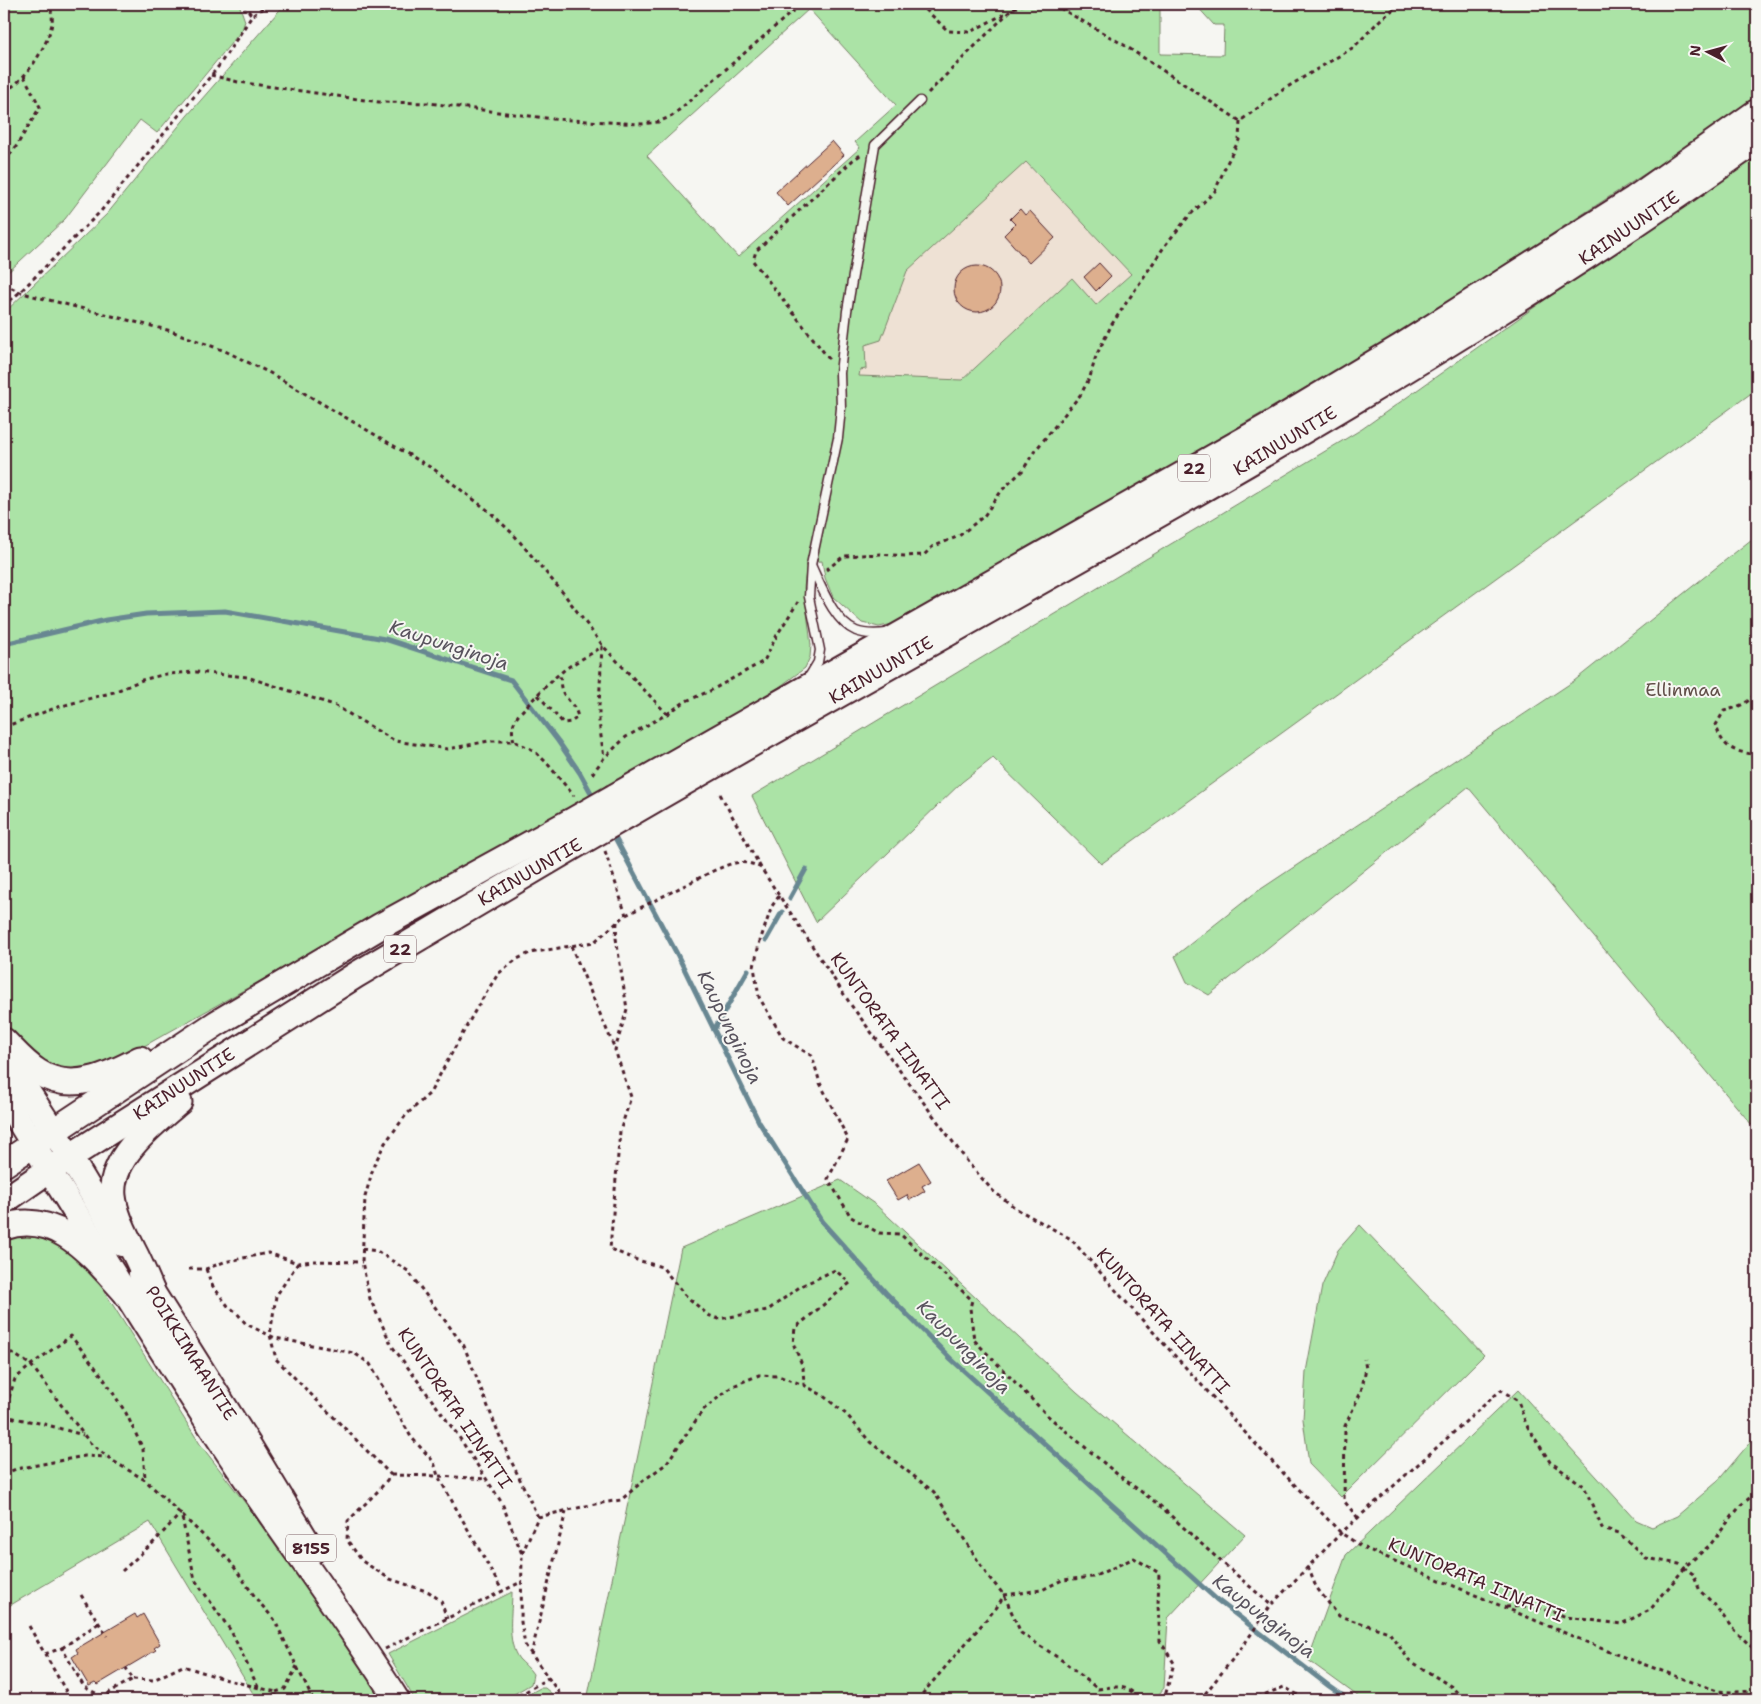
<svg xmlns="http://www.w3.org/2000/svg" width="1761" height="1704" viewBox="0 0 1761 1704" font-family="'Shantell Sans',sans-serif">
  <rect width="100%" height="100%" fill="#f6f6f2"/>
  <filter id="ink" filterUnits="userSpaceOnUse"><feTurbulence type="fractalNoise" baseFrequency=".02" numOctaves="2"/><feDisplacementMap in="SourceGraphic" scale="10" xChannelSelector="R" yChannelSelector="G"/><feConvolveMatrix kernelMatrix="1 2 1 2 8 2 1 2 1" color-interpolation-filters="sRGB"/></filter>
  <g filter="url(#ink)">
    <polygon fill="#eee1d4" points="1001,136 1131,274 1096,305 1072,278 913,425 854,417 860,370 866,369 865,344 884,215"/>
    <g fill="#abe3a6" stroke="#7a8168" fill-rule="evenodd">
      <polygon points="4,4 239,4 245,21 242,30 157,133 140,120 65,219 4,276"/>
      <path d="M285 4H1160V54L1223 55 1224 25H1214L1195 4H1757V99L1737 114 1398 334 902 622 879 627 862 623 833 597 825 578 822 561 807 562 804 588 811 645 810 657 805 668 763 699 128 1055 101 1067 70 1071 55 1070 25 1049 4 1023V313L107 214 187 116ZM809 9 896 105 855 142 860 148 738 257 647 156ZM1026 162 1131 274 1096 305 1072 278 962 380 859 376 860 370 866 369 865 345 881 340 907 271Z"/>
      <polygon points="1757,150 1757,389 1101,864 993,758 962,782 816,922 752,796 1362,429"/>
      <polygon points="1757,535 1757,1131 1468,787 1209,995 1187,982 1175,956 1255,893 1574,681"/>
      <polygon points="840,1180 876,1205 1077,1392 1245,1535 1168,1618 1164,1688 1154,1700 587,1700 681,1248"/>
      <polygon points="1360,1225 1484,1355 1341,1497 1309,1464 1303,1419 1306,1372 1322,1286 1338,1250"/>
      <polygon points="13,1232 48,1236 89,1267 200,1444 318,1598 382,1700 257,1700 150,1522 4,1609 4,1236"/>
      <polygon points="1518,1390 1636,1520 1652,1527 1677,1516 1717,1482 1757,1434 1757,1700 1363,1700 1308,1660 1346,1555"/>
      <path d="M512 1592C512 1612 506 1642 519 1659 524 1664 529 1668 533 1674L531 1684 504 1700H415L388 1654Z"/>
      <polygon points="540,1688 545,1688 559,1700 518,1700"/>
      <polygon points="1277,1694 1295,1696 1302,1700 1262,1700"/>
    </g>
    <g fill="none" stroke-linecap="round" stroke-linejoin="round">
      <g stroke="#688792" stroke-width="5">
        <polyline points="4,644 106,620 146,614 225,611 385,639 511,680 558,741 580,773 595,800"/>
        <polyline points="612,832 677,954 759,1122 822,1222 886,1293 951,1359 1216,1599 1329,1686 1349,1700"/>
        <polyline points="790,898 806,869"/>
        <polyline points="766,940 782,912"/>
        <polyline points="714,1030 748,970"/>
      </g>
    </g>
    <g fill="#ddaf8e" stroke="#4a1f2b">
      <polygon points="832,141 844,155 788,206 776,192"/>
      <polygon points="1020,209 1025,215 1030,211 1055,238 1029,263 1004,235 1015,224 1010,219"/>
      <polygon points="1099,263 1111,276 1096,291 1084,277"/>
      <circle cx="977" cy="289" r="23"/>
      <polygon points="919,1162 931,1181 922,1186 925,1191 910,1200 907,1195 898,1200 886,1181"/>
      <polygon points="135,1614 137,1618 143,1614 160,1644 154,1648 156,1650 97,1685 95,1683 89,1686 72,1657 78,1653 76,1649"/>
    </g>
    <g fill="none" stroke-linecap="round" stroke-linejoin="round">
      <defs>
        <g id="service">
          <polyline points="811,565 838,438 841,408 840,373 847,311 875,145 920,101"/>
          <path d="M809 677 818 662 820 650 809 597 811 565C821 586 834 622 856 631 866 635 877 634 887 633"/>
        </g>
        <g id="primary">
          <polyline points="4,1055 70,1157 122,1244"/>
          <path d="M4 1097C77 1214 148 1333 225 1448 281 1533 343 1614 397 1700"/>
          <polyline points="141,1274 247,1442 313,1551"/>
        </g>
        <g id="trunk">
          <polyline points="614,797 1272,424 1399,348 1634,199 1757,112"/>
          <path d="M626 816C1005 595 1399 396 1757 140"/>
          <path d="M4 1041C14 1051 25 1064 38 1072 71 1094 110 1075 140 1059"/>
          <polyline points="4,1164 217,1023 379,927 570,822"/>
          <polyline points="4,1201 49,1170 356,975 581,842"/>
          <path d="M4 1227C59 1208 95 1260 128 1295"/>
          <path d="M152 1292C146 1278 140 1263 133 1250 125 1233 115 1215 113 1196 109 1158 153 1124 179 1102"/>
        </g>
      </defs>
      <use href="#service" stroke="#4a1f2b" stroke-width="11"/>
      <use href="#primary" stroke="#4a1f2b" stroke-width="28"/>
      <use href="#trunk" stroke="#4a1f2b" stroke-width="29"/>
      <g stroke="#4a1f2b" stroke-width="3" stroke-dasharray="4 4" stroke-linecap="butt">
        <polyline points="244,4 252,16"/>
        <polyline points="920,4 948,31 970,32 1008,12"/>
        <polyline points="1053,4 1124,45 1240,121"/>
        <polyline points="211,75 238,82 379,102 428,103 553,119 642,124 658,122 672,116 801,4"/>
        <path d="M4 91C24 84 49 44 52 23 53 17 51 10 50 4"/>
        <polyline points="928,93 1012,9 1024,4"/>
        <polyline points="4,161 14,150 40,107 24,76"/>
        <polyline points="4,284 20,292 33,296 171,331 225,351 270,373 435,470 490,512 514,535 564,594 603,646 667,714 626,737 604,758"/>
        <polyline points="4,306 20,292 101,211 218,67 252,16 268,4"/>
        <polyline points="829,359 753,261 756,251 853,160 862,154"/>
        <polyline points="826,570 844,556 880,554 905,556 924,555 932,547 959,536 984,516 1002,490 1023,470 1034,452 1081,394 1090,377 1096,356 1112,324 1166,244 1189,216 1215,191 1227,163 1239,140 1240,121 1284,89 1354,47 1380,20 1400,4"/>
        <path d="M1757 687C1754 702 1738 707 1724 711L1716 725C1723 750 1734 751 1757 755"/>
        <path d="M538 695 563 723 571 722 578 717C573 697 557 699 561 674"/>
        <polyline points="667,714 686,701 710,691 764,661 777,635 798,602"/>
        <polyline points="4,727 58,707 114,692 142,680 166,674 196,672 247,677 334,705 395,741 448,749 489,741 514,741 533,750 546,762 574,796"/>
        <path d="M514 741C511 730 512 723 520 713 534 699 547 683 563 671 576 661 589 656 603 646"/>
        <polyline points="592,774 604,758 599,722 599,706 602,646"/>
        <polyline points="720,794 761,868"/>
        <polyline points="605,851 626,915"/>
        <polyline points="779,896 772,906 759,944 754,967 759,997 783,1038 812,1056 820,1083 848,1139 828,1179 851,1217 879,1233 900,1234 972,1300 970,1308 974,1340 1048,1416 1117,1474 1158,1504 1207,1549 1271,1605"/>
        <polyline points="617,922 616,938 627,1009 615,1050 631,1097 620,1131 610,1249 637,1260 662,1267 684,1294 708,1315 719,1319 768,1310 801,1286 835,1270 850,1283 795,1328 793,1343 803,1367 804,1385"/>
        <polyline points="571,946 615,1049"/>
        <polyline points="362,1249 377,1251 408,1271 464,1346 502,1442 538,1517 522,1554"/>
        <polyline points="298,1263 276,1296 270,1335 276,1359 391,1475 379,1490 348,1521 347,1540 362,1561 390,1579 429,1592 441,1601 447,1619"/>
        <polyline points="189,1269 206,1269 224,1262 268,1253 298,1263 312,1261 362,1262"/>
        <polyline points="206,1269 212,1285 228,1306 237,1313 246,1324 275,1338 354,1353 370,1364 411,1437 434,1462 438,1476 503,1592"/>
        <polyline points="4,1348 31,1365 90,1443 113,1461 145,1480 229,1560 258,1601 274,1619 313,1700"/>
        <polyline points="4,1413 15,1379 31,1365 71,1336 102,1376 126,1413 143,1449 145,1479"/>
        <polyline points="4,1416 44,1424 83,1435"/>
        <polyline points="4,1474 16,1469 85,1456 106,1457"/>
        <polyline points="391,1475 438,1476 487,1479"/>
        <path d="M538 1517 595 1504 621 1500 644 1480 666 1464 703 1410 733 1386 759 1375 778 1376 804 1385 822 1395 847 1415 870 1442 934 1492 987 1575 1004 1595 1021 1633 1063 1661 1098 1689C1119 1686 1126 1684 1141 1700"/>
        <polyline points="1358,1518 1344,1501 1345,1426 1361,1392 1366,1368 1364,1359"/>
        <polyline points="1308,1567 1316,1587 1339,1616 1389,1632 1409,1660 1452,1687 1464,1700"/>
        <polyline points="122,1571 155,1541 181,1513 195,1580 231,1631 258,1687"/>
        <polyline points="81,1595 107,1636"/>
        <polyline points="1004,1595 1042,1590 1062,1580 1093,1577 1134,1558 1159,1573 1158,1605 1160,1641 1174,1663 1164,1700"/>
        <polyline points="1506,1607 1535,1606 1567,1617 1621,1624 1650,1610 1688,1564 1710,1545 1741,1505 1757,1492"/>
        <polyline points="29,1626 71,1700"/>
        <polyline points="62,1648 99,1623"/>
        <polyline points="385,1649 521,1582"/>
        <polyline points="45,1654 62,1648 84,1687 105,1698"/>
        <polyline points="531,1655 566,1511"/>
        <polyline points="133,1679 153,1680 183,1666 224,1679 276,1692 276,1700"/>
        <polyline points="276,1692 285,1689 297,1666"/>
        <polyline points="1720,1692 1738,1700"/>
        <polyline points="102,1700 110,1692 133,1679 126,1668"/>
        <polyline points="512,1700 548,1678"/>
        <path d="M564 1700 525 1645 521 1622 522 1554 502 1503 457 1434 392 1346 370 1299 362 1262 365 1197 374 1165 385 1143 406 1115 430 1093 476 1009 498 974 517 959 530 953 594 942 626 915 713 871C731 863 743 858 761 868L851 1005 970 1165 993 1191 1017 1209 1071 1239 1134 1311 1262 1451 1341 1533 1364 1548 1610 1652 1717 1691 1733 1692 1757 1691"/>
        <polyline points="917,1700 997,1607 1004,1595"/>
        <polyline points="1200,1700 1243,1646 1271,1605 1341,1533 1501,1390 1518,1401 1526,1424 1550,1462 1584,1486 1602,1528 1619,1533 1646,1558 1679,1564 1693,1574 1700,1591 1714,1604 1732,1628 1757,1652"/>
        <polyline points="1250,1700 1284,1687 1307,1700"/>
        <polyline points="1751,1700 1757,1683"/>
      </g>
      <use href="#service" stroke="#f6f6f2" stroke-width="8"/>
      <use href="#primary" stroke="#f6f6f2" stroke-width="24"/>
      <use href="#trunk" stroke="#f6f6f2" stroke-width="25"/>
      <defs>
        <g id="trunk-bridge">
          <polyline points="570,822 614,797"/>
          <polyline points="581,842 626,816"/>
        </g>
      </defs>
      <use href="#trunk-bridge" stroke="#4a1f2b" stroke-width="29" stroke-linecap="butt"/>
      <use href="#trunk-bridge" stroke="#f6f6f2" stroke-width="25"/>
    </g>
  </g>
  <g text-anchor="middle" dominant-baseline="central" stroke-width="4" stroke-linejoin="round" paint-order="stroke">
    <g fill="#f6f6f2" stroke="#7e6067" stroke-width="1">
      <rect x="1178" y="454.5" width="32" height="27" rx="4"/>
      <rect x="384" y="935.5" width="32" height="27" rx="4"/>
      <rect x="286" y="1534.5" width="50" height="27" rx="4"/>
    </g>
    <g font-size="16" font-weight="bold" fill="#4a1f2b">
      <text x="1194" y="468">22</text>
      <text x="400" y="949">22</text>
      <text x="311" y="1548">8155</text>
    </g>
    <g font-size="18" fill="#4a1f2b" stroke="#f6f6f2">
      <text transform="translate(1629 228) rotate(-34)">KAINUUNTIE</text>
      <text transform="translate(1285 441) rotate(-31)">KAINUUNTIE</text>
      <text transform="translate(881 670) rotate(-30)">KAINUUNTIE</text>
      <text transform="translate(530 872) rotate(-30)">KAINUUNTIE</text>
      <text transform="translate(890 1031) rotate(54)">KUNTORATA IINATTI</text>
      <text transform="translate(184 1084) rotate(-33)">KAINUUNTIE</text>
      <text transform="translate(1163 1321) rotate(48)">KUNTORATA IINATTI</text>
      <text transform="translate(191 1353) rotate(58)">POIKKIMAANTIE</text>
      <text transform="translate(455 1408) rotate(56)">KUNTORATA IINATTI</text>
      <text transform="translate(1476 1580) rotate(23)">KUNTORATA IINATTI</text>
    </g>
    <g font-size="18" fill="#62504a" stroke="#f6f6f2">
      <text x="1683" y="690">Ellinmaa</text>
    </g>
    <g font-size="19" font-style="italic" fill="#59535e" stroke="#f6f6f2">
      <text transform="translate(449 645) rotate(18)">Kaupunginoja</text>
      <text transform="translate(730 1027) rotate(64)">Kaupunginoja</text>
      <text transform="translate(964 1347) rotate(45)">Kaupunginoja</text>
      <text transform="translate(1264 1616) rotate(38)">Kaupunginoja</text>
    </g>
  </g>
  <rect width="1761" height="1704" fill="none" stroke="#f6f6f2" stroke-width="20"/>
  <rect x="10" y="10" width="1741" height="1684" fill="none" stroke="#4a1f2b" stroke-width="2" filter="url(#ink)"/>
  <g transform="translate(1708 52) rotate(276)" stroke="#f6f6f2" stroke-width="4" paint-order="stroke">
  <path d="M0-4L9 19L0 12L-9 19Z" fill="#4a1f2b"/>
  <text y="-8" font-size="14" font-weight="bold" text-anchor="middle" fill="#4a1f2b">N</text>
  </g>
</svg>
